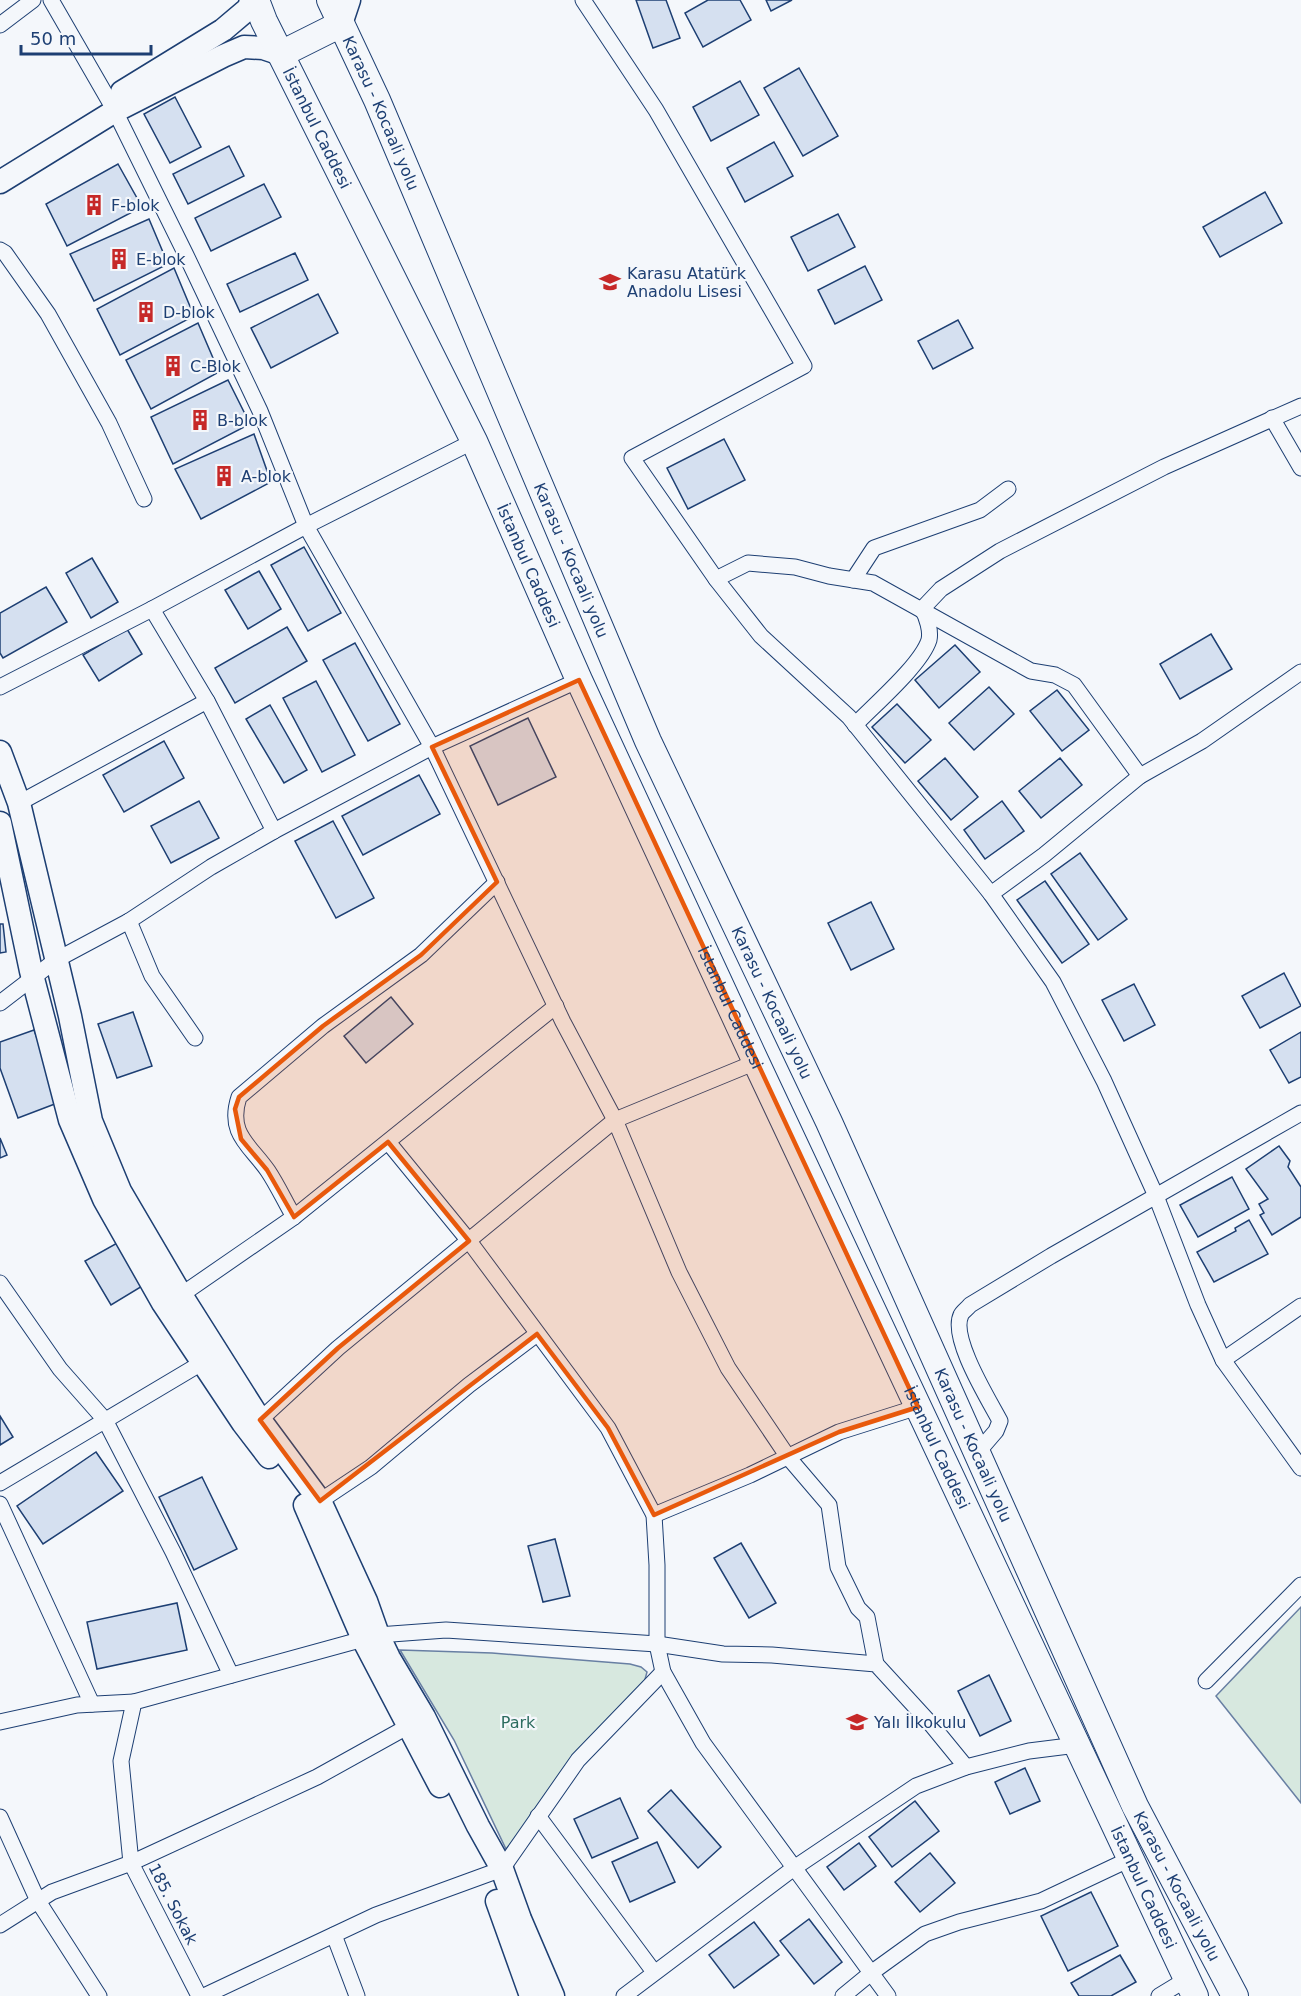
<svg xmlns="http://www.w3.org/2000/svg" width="1301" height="1996" viewBox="0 0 1301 1996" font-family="'DejaVu Sans',sans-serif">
  <rect width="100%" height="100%" fill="#f4f7fb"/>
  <g fill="#d7e8df" stroke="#687fa3" stroke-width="1.5">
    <polygon points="1301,1607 1301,1803 1216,1696"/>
    <polygon points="400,1650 492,1653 630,1664 641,1667 647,1672 644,1683 506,1849 454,1740"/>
  </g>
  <g fill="#d5e0f0" stroke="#1d3f73" stroke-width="1.5">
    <polygon points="636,0 666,0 680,38 653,48"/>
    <polygon points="708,0 740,0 751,20 703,47 685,13"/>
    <polygon points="766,0 792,0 771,11"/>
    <polygon points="799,68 838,136 803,156 764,88"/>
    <polygon points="740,81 759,115 711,141 693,107"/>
    <polygon points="175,97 201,147 170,163 144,114"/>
    <polygon points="774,142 793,176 745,202 727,168"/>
    <polygon points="229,146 244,176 188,204 173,174"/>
    <polygon points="118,164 142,207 67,246 46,204"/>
    <polygon points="264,184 281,217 211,251 195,218"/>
    <polygon points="1265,192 1282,223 1220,257 1203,227"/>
    <polygon points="838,214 855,247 808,271 791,237"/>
    <polygon points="149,219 168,264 94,301 70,254"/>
    <polygon points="295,253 308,280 240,312 227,284"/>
    <polygon points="865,266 882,300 835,324 818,290"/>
    <polygon points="174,268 194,316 120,355 97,309"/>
    <polygon points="318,294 338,333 271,368 251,328"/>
    <polygon points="958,320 973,348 933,369 918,341"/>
    <polygon points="198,323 219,372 151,409 126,360"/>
    <polygon points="228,380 250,424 173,464 151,417"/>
    <polygon points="254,434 271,482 201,519 175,469"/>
    <polygon points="724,439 745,480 688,509 667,468"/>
    <polygon points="304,547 341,613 308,631 271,565"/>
    <polygon points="92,558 118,602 91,618 66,573"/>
    <polygon points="259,571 281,609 248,629 225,590"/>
    <polygon points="46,587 67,622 3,658 0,653 0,613"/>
    <polygon points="287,627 307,661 235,703 215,668"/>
    <polygon points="127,629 142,654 99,681 83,655"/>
    <polygon points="1211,634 1232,669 1180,699 1160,664"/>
    <polygon points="355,643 400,724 368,741 323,660"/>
    <polygon points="955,645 980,672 939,708 915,680"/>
    <polygon points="316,681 355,755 322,772 283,698"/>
    <polygon points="989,687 1014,714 974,750 949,723"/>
    <polygon points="1057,690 1089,730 1062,751 1030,711"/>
    <polygon points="897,704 931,740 905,763 872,727"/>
    <polygon points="270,705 307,770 284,783 246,719"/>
    <polygon points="528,718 556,777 498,805 470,746"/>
    <polygon points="164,741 184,778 124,812 103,775"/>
    <polygon points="945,758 978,797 951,820 918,781"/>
    <polygon points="1060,758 1082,785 1041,818 1019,791"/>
    <polygon points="419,775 440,814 363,855 342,816"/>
    <polygon points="199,801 219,838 171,863 151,826"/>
    <polygon points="1002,801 1024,831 985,859 964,830"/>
    <polygon points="333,821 374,898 336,918 295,841"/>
    <polygon points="1080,853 1127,919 1098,940 1051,874"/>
    <polygon points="1045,881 1089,944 1062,963 1017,900"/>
    <polygon points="871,902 894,949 851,970 828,923"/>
    <polygon points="0,924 3,924 6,952 0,953"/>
    <polygon points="1284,973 1301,1006 1260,1028 1242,996"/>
    <polygon points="1134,984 1155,1025 1124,1041 1102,1000"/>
    <polygon points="391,997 413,1024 366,1063 344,1036"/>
    <polygon points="133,1012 152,1066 117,1078 98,1024"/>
    <polygon points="34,1030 60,1102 18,1118 0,1068 0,1042"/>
    <polygon points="1301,1032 1301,1077 1289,1083 1270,1050"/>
    <polygon points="0,1138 7,1155 0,1158"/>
    <polygon points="1279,1146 1290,1161 1288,1167 1301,1187 1301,1217 1272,1235 1260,1215 1264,1213 1259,1204 1268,1199 1246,1169"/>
    <polygon points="1232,1177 1249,1209 1198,1237 1180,1205"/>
    <polygon points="1249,1220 1268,1254 1214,1282 1197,1252 1236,1231 1235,1228"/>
    <polygon points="119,1242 144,1285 111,1305 85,1261"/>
    <polygon points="0,1416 13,1437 0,1445"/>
    <polygon points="96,1452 123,1491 43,1544 17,1506"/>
    <polygon points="202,1477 237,1549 194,1570 159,1497"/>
    <polygon points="555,1539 570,1596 543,1602 528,1546"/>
    <polygon points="741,1543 776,1603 749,1618 714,1558"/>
    <polygon points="177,1603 187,1650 97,1669 87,1622"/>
    <polygon points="989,1675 1011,1721 980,1736 958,1691"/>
    <polygon points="1025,1768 1040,1801 1010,1814 995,1782"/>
    <polygon points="671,1790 721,1847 698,1868 648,1811"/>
    <polygon points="620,1798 638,1838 592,1858 574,1819"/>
    <polygon points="915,1801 939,1831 892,1867 869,1837"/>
    <polygon points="657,1842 675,1882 630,1902 612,1862"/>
    <polygon points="859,1843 876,1866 844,1890 827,1867"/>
    <polygon points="930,1853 955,1883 920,1912 895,1882"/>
    <polygon points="1091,1892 1118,1946 1068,1971 1041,1916"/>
    <polygon points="809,1919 842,1962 814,1984 780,1941"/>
    <polygon points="754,1922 779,1955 734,1988 709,1955"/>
    <polygon points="1120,1955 1136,1982 1111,1996 1079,1996 1071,1983"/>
  </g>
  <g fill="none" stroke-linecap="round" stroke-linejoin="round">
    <defs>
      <g id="minor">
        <polyline points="51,0 115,111 186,255 260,411 306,526 432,747 563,1022 615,1120 679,1272 728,1368 788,1457 829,1505 838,1567 858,1608 867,1617 876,1664"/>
        <polyline points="583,0 656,110 804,366 632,458 716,579 761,636 849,717 991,894 1053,982 1104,1081 1156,1196 1198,1305 1223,1360 1301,1468"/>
        <polyline points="0,25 33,0"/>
        <polyline points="0,250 5,253 48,314 109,423 144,499"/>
        <polyline points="1272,418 1301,468"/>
        <polyline points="716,579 748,563 795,567 829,576 873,583 1031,671 1055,675 1074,685 1140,776"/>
        <polyline points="853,580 874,548 980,510 1008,489"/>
        <polyline points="152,609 207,701 274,831"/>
        <polyline points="0,687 152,609 306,526 474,441"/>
        <path d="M855 725C874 705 921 665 929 640 931 631 927 617 922 609L941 589 1000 551 1164 467 1301 406"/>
        <polyline points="19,803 207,701"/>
        <polyline points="991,894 1044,855 1140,776 1202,741 1301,672"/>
        <polyline points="129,921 152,976 195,1038"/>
        <polyline points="0,1003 56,960 129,921 211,867 274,831 432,747 579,680"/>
        <polyline points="388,1142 469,1241 608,1428 654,1515 657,1565 657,1644 663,1672 703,1743 888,1996"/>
        <path d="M294 1217C285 1202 278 1186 268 1171 250 1145 227 1134 239 1097L323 1026 421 955 497 882"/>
        <polyline points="0,1283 60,1369 105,1420 173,1552 231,1675"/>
        <polyline points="181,1295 294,1217 556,1006"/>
        <polyline points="1223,1360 1301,1306"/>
        <polyline points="260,1420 338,1348 615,1120 756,1062"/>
        <path d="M978 1452 996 1431 1000 1421C989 1400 950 1338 961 1315 962 1312 968 1308 970 1305L1051 1256 1301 1113"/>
        <polyline points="0,1483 210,1358"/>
        <polyline points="320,1501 371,1467 469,1385 537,1334"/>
        <polyline points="0,1504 92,1704"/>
        <polyline points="654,1515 750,1475 839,1432 918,1407"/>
        <polyline points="1206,1681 1301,1585"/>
        <polyline points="0,1722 77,1705 134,1702"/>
        <polyline points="416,1722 317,1777 131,1863 121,1761 134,1702 378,1635 446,1630 657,1644 723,1654 772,1655 876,1664 930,1723 966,1767"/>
        <polyline points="538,1816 654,1972"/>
        <polyline points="0,1817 38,1901 99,1996"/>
        <polyline points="0,1925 52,1892 131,1863 199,1996"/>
        <polyline points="334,1935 357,1996"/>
        <polyline points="204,1996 376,1915 502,1869 578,1760 663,1672"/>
        <polyline points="624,1996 794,1868 916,1786 966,1767 1029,1751 1077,1745"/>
        <polyline points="843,1996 871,1973 925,1934 959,1922 1041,1901 1130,1859"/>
        <polyline points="1159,1996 1187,1979"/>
      </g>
      <g id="secondary">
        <polyline points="341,24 349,0"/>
        <polyline points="122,92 223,30 249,8 251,0"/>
        <polyline points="0,182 115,111 223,56 244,47 263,48 281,54"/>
        <polyline points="0,752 19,803 70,1016 91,1121 120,1191 181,1295 260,1420 320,1501 366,1601 378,1635 389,1658 424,1717 478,1826 502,1869 520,1919 553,1996"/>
        <polyline points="0,823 31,971 70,1120 104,1199 163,1303 243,1423 269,1457"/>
        <polyline points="305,1505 363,1639 440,1786"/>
        <polyline points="497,1901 531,1996"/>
      </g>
      <g id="trunk">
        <path id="s1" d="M256 0 264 21 474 441 579 680 756 1062 1195 1996"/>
        <path id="s2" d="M330 0 377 100 648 741 829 1122 1135 1806 1235 1996"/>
        <polyline points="281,54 341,24"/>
      </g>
    </defs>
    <use href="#minor" stroke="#1d3f73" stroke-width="17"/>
    <use href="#secondary" stroke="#1d3f73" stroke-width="25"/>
    <use href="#trunk" stroke="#1d3f73" stroke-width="28"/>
    <use href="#minor" stroke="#f4f7fb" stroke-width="15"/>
    <use href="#secondary" stroke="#f4f7fb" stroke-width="22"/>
    <use href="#trunk" stroke="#f4f7fb" stroke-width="26"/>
  </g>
  <path fill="#e8590c" fill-opacity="0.2" stroke="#e8590c" stroke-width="4.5" stroke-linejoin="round" d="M579 680 918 1407 839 1432 654 1515 608 1428 537 1334 320 1501 260 1420 338 1348 469 1241 388 1142 294 1217 267 1170 241 1139 235 1109 239 1097 323 1026 421 955 497 882 432 747Z"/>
  <defs>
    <symbol id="building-bare" viewBox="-9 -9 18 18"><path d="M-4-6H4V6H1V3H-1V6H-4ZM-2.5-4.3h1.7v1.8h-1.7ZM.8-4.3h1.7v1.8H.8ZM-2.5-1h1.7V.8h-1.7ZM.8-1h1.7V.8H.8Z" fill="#c62828" stroke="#f4f7fb" stroke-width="2.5" paint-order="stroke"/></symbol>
    <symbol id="school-bare" viewBox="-9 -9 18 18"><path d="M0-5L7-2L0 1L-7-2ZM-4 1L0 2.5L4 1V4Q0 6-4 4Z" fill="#c62828" stroke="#f4f7fb" stroke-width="2.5" paint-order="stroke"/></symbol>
  </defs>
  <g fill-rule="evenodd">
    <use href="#building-bare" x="79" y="190" width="30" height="30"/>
    <use href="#building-bare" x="104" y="244" width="30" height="30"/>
    <use href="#school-bare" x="595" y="267" width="30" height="30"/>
    <use href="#building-bare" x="131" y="297" width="30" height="30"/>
    <use href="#building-bare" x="158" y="351" width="30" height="30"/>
    <use href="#building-bare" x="185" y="405" width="30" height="30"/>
    <use href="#building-bare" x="209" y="461" width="30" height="30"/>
    <use href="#school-bare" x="842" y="1707" width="30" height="30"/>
  </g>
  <g text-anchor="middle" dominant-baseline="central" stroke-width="4.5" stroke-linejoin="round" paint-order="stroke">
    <g font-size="16" fill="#1d3f73" stroke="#f4f7fb">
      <text stroke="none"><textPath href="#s2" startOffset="124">Karasu - Kocaali yolu</textPath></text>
      <text stroke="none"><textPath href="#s1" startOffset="142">İstanbul Caddesi</textPath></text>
      <text stroke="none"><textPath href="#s2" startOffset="610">Karasu - Kocaali yolu</textPath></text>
      <text stroke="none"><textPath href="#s1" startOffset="628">İstanbul Caddesi</textPath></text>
      <text stroke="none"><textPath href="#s2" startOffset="1096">Karasu - Kocaali yolu</textPath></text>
      <text stroke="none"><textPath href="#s1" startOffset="1114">İstanbul Caddesi</textPath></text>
      <text stroke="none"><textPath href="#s2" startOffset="1582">Karasu - Kocaali yolu</textPath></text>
      <text stroke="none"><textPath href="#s1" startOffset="1600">İstanbul Caddesi</textPath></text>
      <text stroke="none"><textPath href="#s2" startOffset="2068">Karasu - Kocaali yolu</textPath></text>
      <text stroke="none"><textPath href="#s1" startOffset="2086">İstanbul Caddesi</textPath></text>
      <text transform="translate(173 1904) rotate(63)">185. Sokak</text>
    </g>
    <g font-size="16" fill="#1d3f73" stroke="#f4f7fb" text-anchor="start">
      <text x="111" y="205">F-blok</text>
      <text x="136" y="259">E-blok</text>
      <text x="627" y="273">Karasu Atatürk<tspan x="627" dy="18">Anadolu Lisesi</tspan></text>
      <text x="163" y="312">D-blok</text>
      <text x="190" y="366">C-Blok</text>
      <text x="217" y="420">B-blok</text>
      <text x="241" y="476">A-blok</text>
      <text x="874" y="1722">Yalı İlkokulu</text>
    </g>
    <g font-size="16" fill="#2c6c60" stroke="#f4f7fb">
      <text x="518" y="1722">Park</text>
    </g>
  </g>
  <path d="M21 45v9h130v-9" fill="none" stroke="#1d3f73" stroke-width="3"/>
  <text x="30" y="45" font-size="18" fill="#1d3f73" stroke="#f4f7fb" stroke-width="4.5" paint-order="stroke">50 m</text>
</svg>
